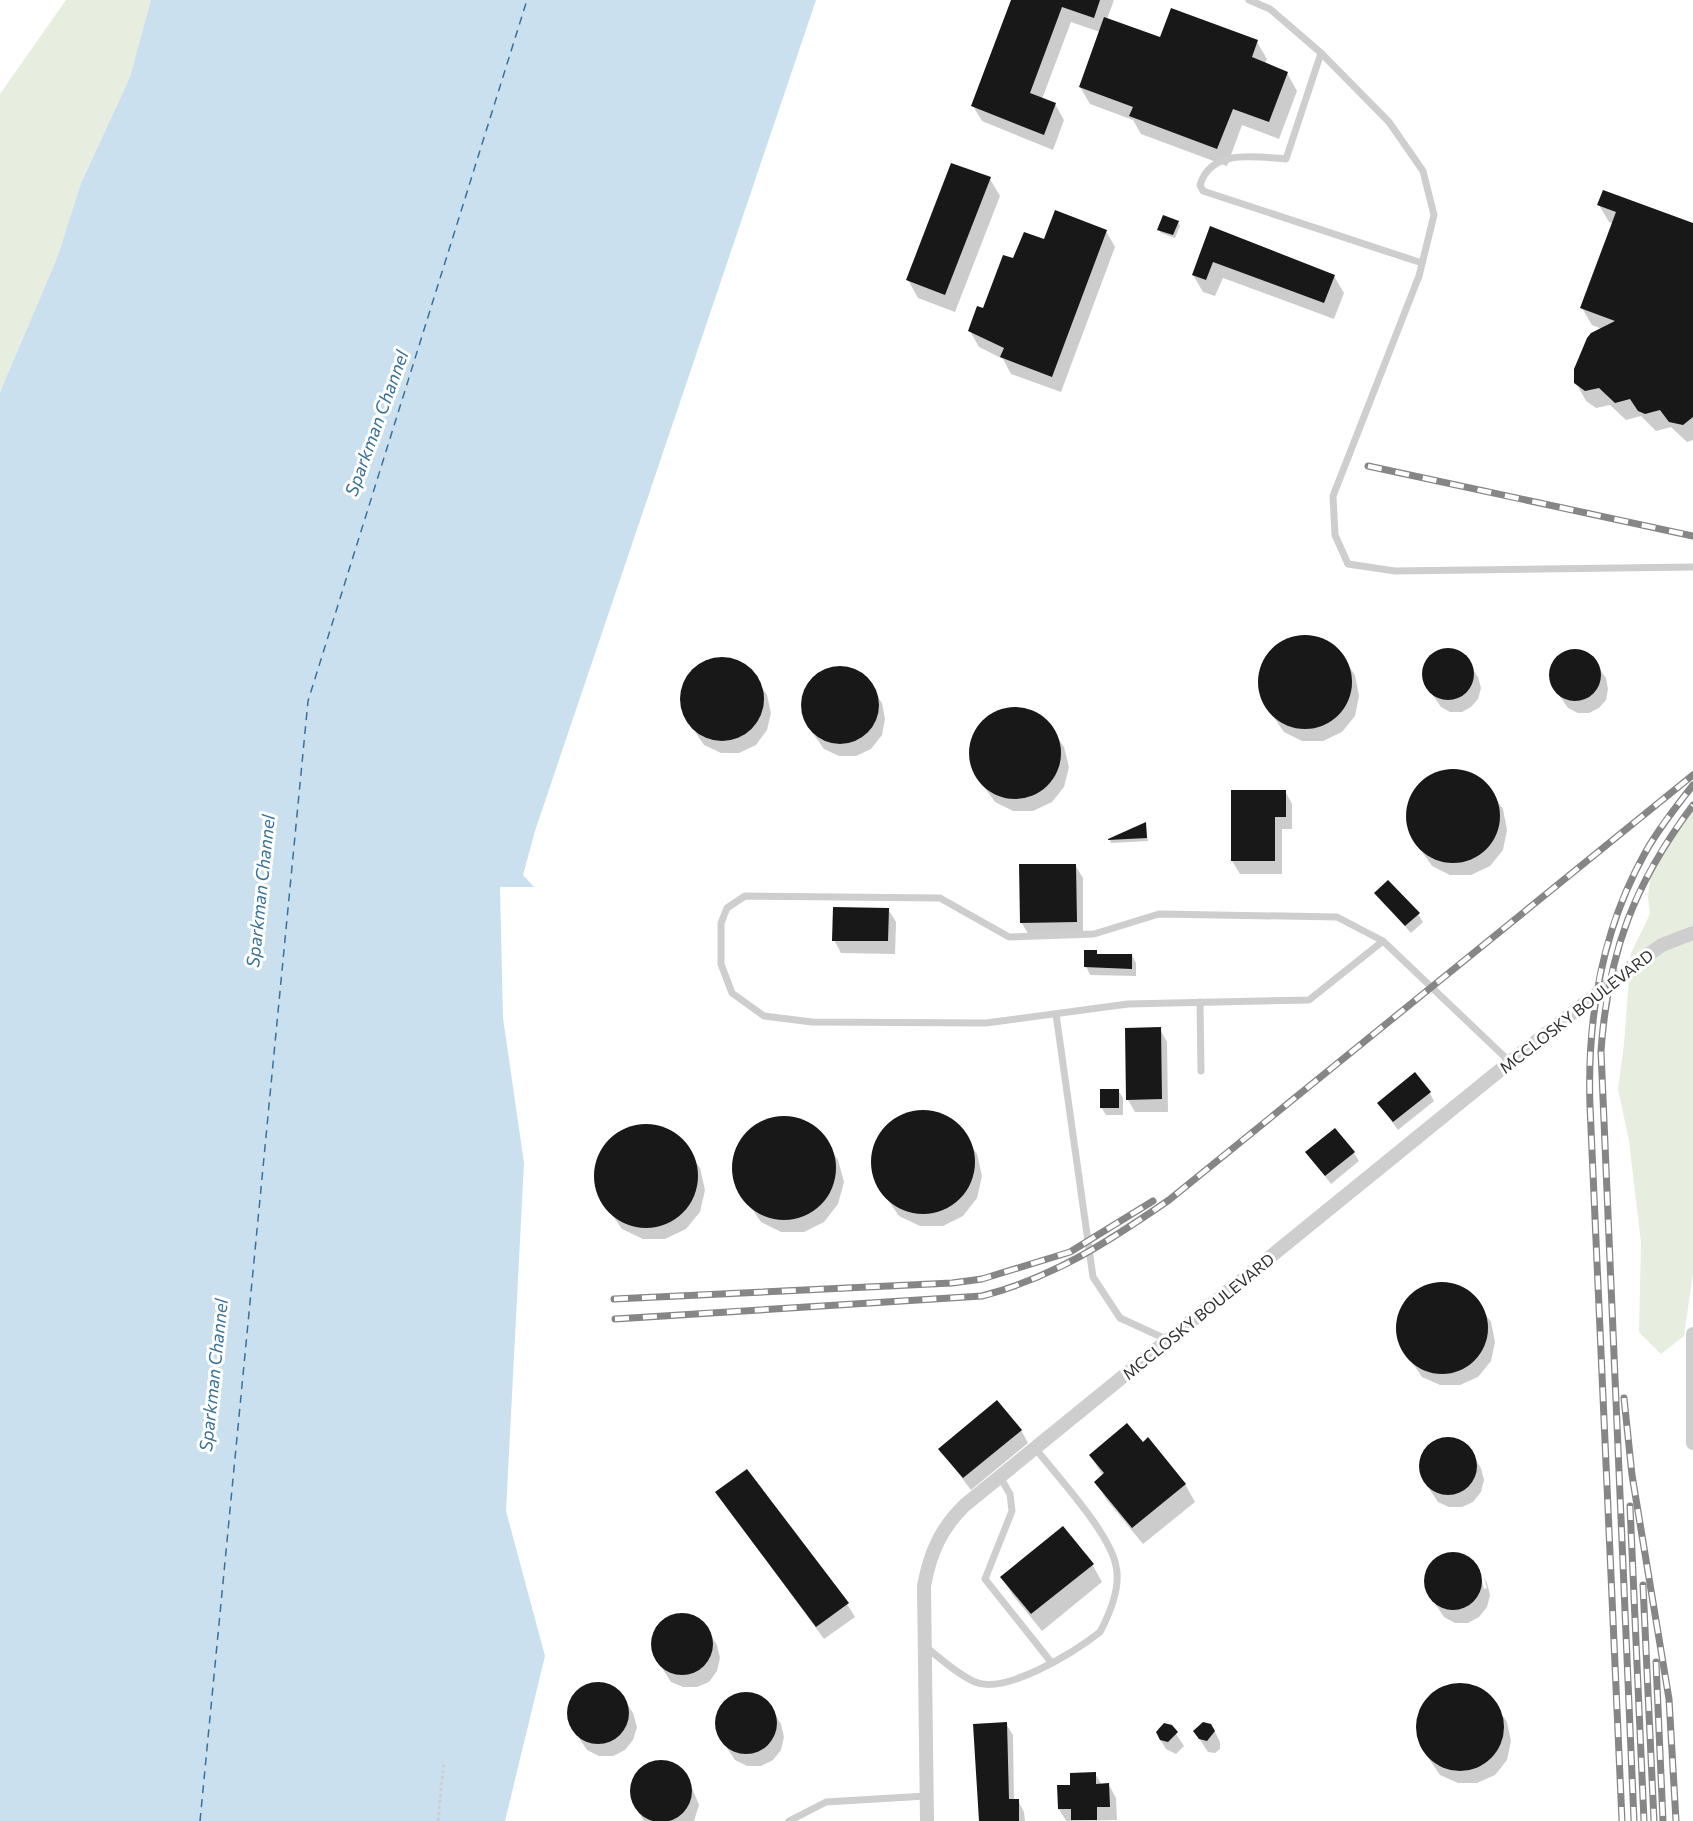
<svg xmlns="http://www.w3.org/2000/svg" width="1693" height="1821" viewBox="0 0 1693 1821" font-family="Commissioner,sans-serif">
  <rect width="100%" height="100%" fill="#fff"/>
  <g fill="#e7eedf">
    <polygon points="66,0 151,0 151,7 130,77 81,183 57,258 0,392 0,94"/>
    <polygon points="1693,802 1693,1273 1684,1336 1661,1354 1639,1332 1641,1243 1629,1141 1618,1089 1624,1044 1631,953 1650,914 1648,897 1650,878 1680,816"/>
  </g>
  <polygon fill="#cae0ef" points="151,0 816,0 535,831 523,875 534,887 500,887 503,1018 524,1163 506,1511 545,1656 505,1821 0,1821 0,392 57,258 81,183 130,77"/>
  <g fill="#0003">
    <polygon points="1013,0 1114,0 1107,19 1160,39 1257,42 1267,59 1265,64 1287,73 1297,91 1279,139 1242,125 1227,166 1141,134 1133,120 1090,104 1080,87 1100,32 1071,22 1042,99 1055,104 1064,120 1053,150 982,121 973,106"/>
    <polygon points="990,179 1000,196 955,312 918,298 908,280"/>
    <polygon points="1599,205 1693,225 1693,440 1687,442 1671,427 1656,431 1641,416 1626,420 1610,405 1596,408 1586,401 1576,383 1602,329 1592,325 1582,308 1614,224 1609,222"/>
    <polygon points="1178,222 1180,226 1175,238 1161,233 1159,229"/>
    <polygon points="1211,228 1334,276 1344,293 1334,319 1223,278 1215,296 1203,292 1193,275"/>
    <polygon points="1106,231 1115,247 1061,392 1011,374 1003,359 979,347 970,331 1014,260 1045,241"/>
    <polygon points="1294,636 1315,636 1334,645 1355,675 1359,696 1355,716 1342,732 1323,741 1302,741 1284,732 1263,702 1258,682 1263,662 1276,645"/>
    <polygon points="1442,650 1453,650 1463,655 1478,677 1481,688 1478,699 1471,707 1462,712 1450,712 1441,707 1426,685 1423,674 1426,663 1433,655"/>
    <polygon points="1570,651 1581,651 1590,656 1606,678 1608,689 1606,700 1599,708 1589,713 1578,713 1568,708 1553,686 1551,675 1553,664 1560,656"/>
    <polygon points="713,659 731,659 748,667 767,695 771,713 767,730 756,745 739,753 721,753 704,745 685,717 681,699 685,681 696,667"/>
    <polygon points="831,669 848,669 863,676 882,703 885,719 882,735 871,749 856,756 839,756 824,749 805,722 802,705 805,689 816,676"/>
    <polygon points="1005,709 1025,709 1044,718 1064,747 1069,767 1064,787 1052,802 1033,811 1013,811 995,802 974,773 970,753 974,733 987,718"/>
    <polygon points="1442,771 1463,771 1482,780 1503,809 1507,830 1503,850 1490,866 1471,875 1450,875 1432,866 1411,836 1406,816 1411,796 1424,780"/>
    <polygon points="1285,791 1292,804 1292,829 1282,829 1282,874 1240,874 1232,861"/>
    <polygon points="1145,824 1148,841 1111,843 1110,840"/>
    <polygon points="1075,865 1083,878 1083,935 1029,935 1021,922"/>
    <polygon points="1376,893 1418,914 1423,922 1411,933"/>
    <polygon points="888,909 896,922 895,954 841,953 834,940"/>
    <polygon points="1096,952 1098,955 1132,955 1136,963 1136,976 1090,975 1086,966"/>
    <polygon points="1160,1029 1167,1042 1168,1112 1135,1112 1128,1100"/>
    <polygon points="1118,1090 1123,1098 1123,1115 1106,1115 1101,1107"/>
    <polygon points="1429,1092 1434,1101 1398,1130 1379,1104"/>
    <polygon points="912,1113 935,1113 955,1122 977,1154 982,1176 977,1198 963,1216 943,1226 920,1226 899,1216 877,1184 872,1162 877,1140 891,1122"/>
    <polygon points="773,1118 796,1118 816,1128 838,1160 844,1182 838,1204 824,1222 804,1232 781,1232 761,1222 739,1190 733,1168 739,1146 753,1128"/>
    <polygon points="635,1126 657,1126 678,1136 700,1168 705,1190 700,1212 686,1229 665,1239 643,1239 622,1229 600,1198 595,1176 600,1154 614,1136"/>
    <polygon points="1307,1153 1354,1153 1359,1161 1331,1184"/>
    <polygon points="1432,1284 1452,1284 1470,1293 1491,1322 1495,1342 1491,1361 1478,1377 1460,1385 1440,1385 1422,1377 1402,1347 1397,1328 1402,1308 1414,1293"/>
    <polygon points="1021,1430 1028,1443 971,1490 940,1449"/>
    <polygon points="1441,1438 1454,1438 1465,1444 1481,1468 1484,1480 1481,1492 1473,1502 1462,1507 1449,1507 1438,1502 1422,1478 1419,1466 1422,1454 1430,1444"/>
    <polygon points="1142,1444 1185,1484 1195,1502 1143,1544 1106,1499 1096,1482 1103,1476 1090,1455"/>
    <polygon points="717,1493 847,1604 855,1617 824,1639"/>
    <polygon points="1447,1553 1460,1553 1471,1559 1479,1569 1484,1589 1487,1588 1484,1578 1487,1583 1490,1595 1487,1607 1479,1617 1468,1623 1455,1623 1444,1617 1428,1593 1425,1581 1428,1569 1436,1559"/>
    <polygon points="1092,1564 1102,1582 1042,1631 1012,1594 1002,1577"/>
    <polygon points="675,1615 689,1615 701,1621 717,1645 720,1658 717,1671 709,1682 697,1687 683,1687 671,1682 655,1657 652,1644 655,1631 663,1621"/>
    <polygon points="591,1683 605,1683 617,1689 633,1713 637,1727 633,1740 625,1750 613,1756 599,1756 587,1750 571,1726 568,1713 571,1700 579,1689"/>
    <polygon points="1450,1685 1469,1685 1487,1693 1507,1722 1511,1741 1507,1760 1495,1775 1477,1783 1458,1783 1440,1775 1420,1746 1416,1727 1420,1708 1432,1693"/>
    <polygon points="739,1694 753,1694 765,1699 781,1724 784,1737 781,1750 773,1760 761,1766 747,1766 735,1760 719,1736 715,1723 719,1710 727,1699"/>
    <polygon points="1006,1724 1013,1735 1014,1800 1018,1800 1024,1812 1025,1821 980,1821"/>
    <polygon points="1164,1724 1171,1726 1184,1746 1176,1754 1166,1749 1158,1736 1158,1729"/>
    <polygon points="1213,1728 1220,1742 1220,1749 1215,1753 1208,1752 1195,1732"/>
    <polygon points="655,1762 668,1762 680,1768 688,1778 699,1805 694,1821 644,1821 642,1818 634,1804 631,1791 634,1778 642,1768"/>
    <polygon points="1095,1774 1102,1785 1109,1785 1116,1798 1117,1820 1066,1821 1059,1809 1072,1786"/>
  </g>
  <g fill="none" stroke-linecap="round" stroke-linejoin="round">
    <polyline stroke="#397199" stroke-width="1.5" stroke-dasharray="8 6" stroke-linecap="butt" points="200,1821 308,701 527,0"/>
  </g>
  <g fill="#181818">
    <polygon points="1011,0 1100,0 1094,18 1062,7 1030,93 1056,103 1044,135 971,106"/>
    <polygon points="1171,8 1258,40 1252,57 1288,72 1269,122 1233,109 1217,149 1129,116 1133,107 1079,87 1104,17 1160,37"/>
    <polygon points="951,163 991,177 945,295 906,280"/>
    <polygon points="1603,190 1693,223 1693,417 1683,425 1669,422 1660,410 1645,414 1638,411 1630,399 1615,403 1599,388 1585,391 1574,383 1574,369 1587,338 1591,333 1615,321 1580,308 1616,212 1597,205"/>
    <polygon points="1055,210 1107,230 1052,377 1000,357 1004,348 968,331 977,306 983,308 1003,255 1013,258 1024,232 1044,239"/>
    <polygon points="1163,215 1179,221 1173,235 1157,230"/>
    <polygon points="1210,226 1335,275 1324,303 1213,262 1206,280 1192,275"/>
    <circle cx="1305" cy="682" r="47"/>
    <circle cx="1448" cy="674" r="26"/>
    <circle cx="1575" cy="675" r="26"/>
    <circle cx="722" cy="699" r="42"/>
    <circle cx="840" cy="705" r="39"/>
    <circle cx="1015" cy="753" r="46"/>
    <circle cx="1453" cy="816" r="47"/>
    <polygon points="1231,790 1286,790 1286,817 1275,817 1275,861 1231,861"/>
    <polygon points="1146,822 1147,838 1108,840 1108,839"/>
    <polygon points="1019,864 1076,864 1077,922 1020,923"/>
    <polygon points="1388,880 1420,913 1405,926 1374,893"/>
    <polygon points="833,907 889,908 888,941 832,941"/>
    <polygon points="1084,950 1097,950 1097,954 1132,954 1132,969 1084,967"/>
    <polygon points="1161,1027 1162,1099 1126,1100 1125,1028"/>
    <polygon points="1415,1072 1431,1092 1393,1122 1377,1103"/>
    <rect x="1100" y="1089" width="19" height="19"/>
    <circle cx="923" cy="1162" r="52"/>
    <circle cx="784" cy="1168" r="52"/>
    <circle cx="646" cy="1176" r="52"/>
    <polygon points="1335,1128 1355,1152 1325,1176 1305,1152"/>
    <circle cx="1442" cy="1328" r="46"/>
    <polygon points="997,1400 1022,1430 963,1478 938,1449"/>
    <polygon points="1127,1423 1143,1442 1148,1437 1186,1484 1132,1528 1094,1482 1104,1473 1089,1455"/>
    <circle cx="1448" cy="1466" r="29"/>
    <polygon points="747,1469 849,1603 816,1627 715,1492"/>
    <polygon points="1063,1526 1094,1564 1031,1614 1000,1577"/>
    <circle cx="1453" cy="1581" r="29"/>
    <circle cx="682" cy="1644" r="31"/>
    <circle cx="598" cy="1713" r="31"/>
    <circle cx="1460" cy="1727" r="44"/>
    <circle cx="746" cy="1723" r="31"/>
    <polygon points="1007,1722 1009,1799 1019,1799 1019,1821 979,1821 973,1724"/>
    <polygon points="1203,1722 1211,1724 1215,1731 1207,1741 1199,1739 1193,1731"/>
    <polygon points="1164,1723 1172,1725 1178,1732 1168,1742 1160,1740 1156,1732"/>
    <circle cx="661" cy="1791" r="31"/>
    <polygon points="1096,1772 1096,1784 1109,1783 1110,1807 1097,1807 1097,1820 1071,1820 1071,1809 1058,1809 1057,1785 1070,1785 1070,1773"/>
  </g>
  <g fill="none" stroke-linecap="round" stroke-linejoin="round">
    <polyline stroke="#cecece" stroke-width="3" stroke-dasharray="3 3" stroke-linecap="butt" points="438,1821 444,1761"/>
    <g stroke="#cecece" stroke-width="7">
      <polyline points="1249,0 1270,9 1321,53 1389,122 1423,171 1434,215 1419,276 1333,496 1335,535 1348,564 1395,571 1693,567"/>
      <path d="M1321 53 1286 159C1256 157 1211 148 1200 185L1203 191 1422 263"/>
      <polyline points="1383,941 1309,1000 1128,1004 986,1023 812,1022 764,1016 732,993 721,964 721,923 727,908 745,896 940,898 1009,937 1094,934 1159,914 1337,917 1383,941 1510,1062"/>
      <polyline points="1200,1002 1201,1071"/>
      <polyline points="1056,1014 1093,1277 1120,1318 1168,1340"/>
      <polyline points="1000,1477 1010,1494 1012,1511 985,1579 1051,1662"/>
      <path d="M926 1647C941 1659 957 1674 975 1682 1006 1695 1076 1651 1100 1632 1110 1613 1121 1587 1116 1566 1110 1533 1057 1476 1035 1448"/>
      <polyline points="789,1821 826,1802 926,1796"/>
    </g>
    <g stroke="#cecece" stroke-width="14">
      <polyline points="1693,1334 1693,1443"/>
      <path d="M927 1821 924 1586C930 1553 941 1528 965 1505L1510 1062 1636 963 1662 945 1693 933"/>
    </g>
    <defs>
      <g id="rail">
        <polyline points="1368,466 1693,536"/>
        <polyline points="614,1299 952,1283 982,1279 1070,1252 1153,1201"/>
        <path d="M615 1319 982 1296C1054 1277 1108 1242 1169 1200L1693 775"/>
        <polyline points="1624,1398 1632,1475 1669,1699 1676,1821"/>
        <polyline points="1630,1506 1644,1821"/>
        <polyline points="1643,1585 1654,1821"/>
        <polyline points="1656,1662 1663,1821"/>
        <path d="M1622 1821 1590 1106C1587 1017 1601 932 1645 853 1658 829 1676 807 1693 785"/>
        <path d="M1634 1821 1601 1051C1608 952 1634 884 1693 805"/>
      </g>
    </defs>
    <use href="#rail" stroke="#868686" stroke-width="7"/>
    <use href="#rail" stroke="#fff" stroke-width="4.5" stroke-dasharray="14" stroke-linecap="butt"/>
  </g>
  <g text-anchor="middle" dominant-baseline="central" stroke-width="6" stroke-linejoin="round" paint-order="stroke">
    <g font-size="16" fill="#313131" stroke="#fff">
      <text transform="translate(1576 1011) rotate(-38)">MCCLOSKY BOULEVARD</text>
      <text transform="translate(1198 1316) rotate(-39)">MCCLOSKY BOULEVARD</text>
    </g>
    <g font-size="18" font-style="italic" fill="#397199" stroke="#fff">
      <text transform="translate(376 423) rotate(-70)">Sparkman Channel</text>
      <text transform="translate(260 891) rotate(-84)">Sparkman Channel</text>
      <text transform="translate(213 1375) rotate(-84)">Sparkman Channel</text>
    </g>
  </g>
</svg>
